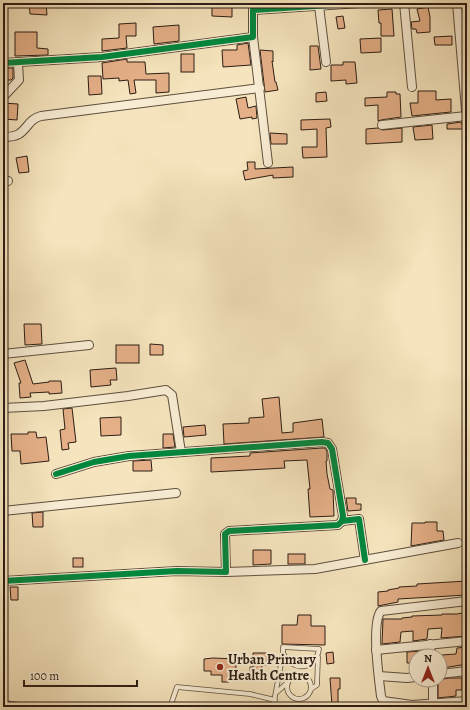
<svg xmlns="http://www.w3.org/2000/svg" width="470" height="710" viewBox="0 0 470 710" font-family="Alegreya,serif">
  <rect width="100%" height="100%" fill="#f5e4bd"/>
  <filter id="stains"><feTurbulence type="fractalNoise" baseFrequency=".005" numOctaves="4"/><feColorMatrix values="0 0 0 0 .2 0 0 0 0 .09 0 0 0 0 .02 0 0 0 .5 -.17"/></filter>
  <radialGradient id="worn" r=".72"><stop offset=".6" stop-color="#630" stop-opacity="0"/><stop offset="1" stop-color="#630" stop-opacity=".3"/></radialGradient>
  <g fill="none" stroke-linecap="round" stroke-linejoin="round">
    <polyline stroke="#6f7e72" stroke-width="2.5" points="3,701 47,707"/>
  </g>
  <g fill="#e5b088" stroke="#2c1d14">
    <polygon points="29,3 46,3 47,15 30,14"/>
    <polygon points="212,3 232,3 232,17 212,16"/>
    <polygon points="428,7 430,17 430,32 417,33 416,29 412,29 411,22 420,21 417,9"/>
    <polygon points="392,9 394,36 381,36 381,23 379,23 378,10"/>
    <polygon points="343,16 345,28 338,29 336,17"/>
    <polygon points="136,23 136,36 126,36 127,48 102,51 102,39 119,38 119,24"/>
    <polygon points="179,25 179,41 154,44 153,27"/>
    <polygon points="15,32 37,32 37,48 48,49 48,55 15,56"/>
    <polygon points="452,36 452,45 435,45 434,37"/>
    <polygon points="381,38 381,52 361,53 360,39"/>
    <polygon points="248,43 251,65 223,67 222,50 237,50 237,45"/>
    <polygon points="310,46 318,46 321,69 310,70"/>
    <polygon points="260,50 273,51 273,62 272,61 275,82 276,82 278,90 265,92"/>
    <rect x="181" y="54" width="13" height="18"/>
    <polygon points="127,59 127,62 145,62 146,74 169,73 169,92 156,93 156,80 134,80 136,93 130,94 128,80 119,81 119,78 103,79 102,63"/>
    <polygon points="343,62 355,62 357,83 346,84 346,80 331,81 331,65 343,65"/>
    <polygon points="5,68 13,68 13,78 11,80 5,80"/>
    <polygon points="88,76 101,76 102,94 89,95"/>
    <polygon points="418,91 436,91 436,100 451,99 451,112 412,116 410,103 418,103"/>
    <polygon points="326,92 327,101 316,102 316,93"/>
    <polygon points="387,92 396,92 396,94 400,94 401,117 381,120 378,121 378,105 365,106 365,98 387,97"/>
    <polygon points="246,97 248,108 256,106 257,118 252,119 252,117 240,119 236,99"/>
    <polygon points="3,103 18,104 17,120 3,119"/>
    <polygon points="330,119 331,127 326,128 327,157 303,158 302,147 317,147 317,129 301,130 301,120"/>
    <polygon points="461,122 464,129 447,129 447,124"/>
    <polygon points="432,125 433,139 415,140 413,127"/>
    <polygon points="378,128 383,130 402,128 402,142 366,144 366,129"/>
    <polygon points="270,133 287,134 287,144 271,144"/>
    <polygon points="27,156 29,172 19,173 16,158"/>
    <polygon points="247,162 255,162 255,169 293,167 293,177 273,178 273,175 245,180 243,171 248,170"/>
    <polygon points="24,324 41,324 42,344 25,345"/>
    <polygon points="150,344 163,345 163,355 150,355"/>
    <rect x="116" y="345" width="23" height="18"/>
    <polygon points="25,360 33,384 49,382 49,381 61,381 62,393 49,394 49,392 30,393 31,397 20,398 19,383 21,383 14,363"/>
    <polygon points="116,368 117,380 110,380 111,385 91,387 90,370"/>
    <polygon points="279,397 282,433 293,432 293,423 322,419 324,437 224,444 223,424 249,423 249,418 264,417 262,399"/>
    <polygon points="72,408 76,442 68,443 69,449 62,450 60,430 65,429 63,409"/>
    <polygon points="121,417 121,435 101,436 100,418"/>
    <polygon points="205,425 206,435 184,437 183,427"/>
    <polygon points="28,432 36,432 37,438 46,437 49,461 21,464 20,451 12,451 11,434 28,434"/>
    <polygon points="163,434 173,434 175,447 163,448"/>
    <polygon points="322,448 325,448 327,451 327,461 326,461 327,474 330,489 333,490 334,516 310,517 308,489 310,489 307,460 284,461 285,468 211,472 211,458 250,456 250,453"/>
    <polygon points="151,460 152,471 133,471 133,461"/>
    <polygon points="346,498 356,498 356,504 361,504 361,510 348,511"/>
    <polygon points="43,512 43,527 33,527 32,513"/>
    <polygon points="425,522 437,522 437,531 443,531 444,540 411,546 412,523 425,523"/>
    <polygon points="253,550 271,550 271,564 253,565"/>
    <rect x="288" y="554" width="17" height="10"/>
    <rect x="73" y="558" width="10" height="9"/>
    <polygon points="467,581 467,595 398,599 398,602 378,606 378,592 388,591 388,590 399,588 399,587 417,586 417,584"/>
    <polygon points="10,587 18,587 18,600 11,600"/>
    <polygon points="467,612 467,636 441,638 442,628 428,629 427,639 413,641 413,631 401,632 400,642 382,644 383,619 402,619 402,618 412,617 412,616 442,615 442,614 457,614"/>
    <polygon points="298,615 311,615 311,626 325,626 325,645 282,644 282,625 297,625"/>
    <polygon points="467,647 467,664 443,668 442,655 456,654 457,648"/>
    <polygon points="421,651 421,656 416,656 416,663 407,663 407,652"/>
    <polygon points="333,652 334,663 327,664 326,653"/>
    <polygon points="253,653 267,653 267,665 262,665 262,678 250,678 250,667 253,667"/>
    <polygon points="213,658 236,659 236,672 229,672 229,682 222,682 222,675 211,675 211,671 204,671 204,659"/>
    <polygon points="330,678 340,678 340,689 338,689 338,706 332,706"/>
    <polygon points="449,678 462,678 462,690 456,690 456,696 438,698 438,680"/>
  </g>
  <g fill="none" stroke-linecap="round" stroke-linejoin="round">
    <defs>
      <g id="lane">
        <circle cx="299" cy="687" r="12"/>
        <polyline points="311,689 317,685 318,657"/>
        <polyline points="277,692 288,682"/>
        <polyline points="170,707 177,687 250,694 275,700"/>
        <path d="M273 707 283 653V647L319 649C316 670 292 673 283 653"/>
      </g>
      <g id="street">
        <polyline points="404,3 412,87"/>
        <polyline points="457,3 467,122"/>
        <polyline points="319,6 326,62"/>
        <polyline points="253,37 268,163"/>
        <polyline points="3,63 102,57 253,37 253,10 360,3"/>
        <polyline points="3,97 19,80 18,63"/>
        <polyline points="382,125 466,116"/>
        <path d="M3 137C8 137 14 137 19 134 28 128 29 119 41 116L260 88"/>
        <polyline points="3,181 8,181"/>
        <polyline points="3,354 89,345"/>
        <polyline points="3,408 44,406 128,396 166,390 172,395 181,452"/>
        <polyline points="56,474 94,462 129,456 322,442 328,443 332,449 343,516 342,521"/>
        <polyline points="3,511 176,493"/>
        <polyline points="226,572 315,569 458,543"/>
        <polyline points="3,581 177,571 226,572 225,534 229,531 338,525 342,521 359,519 365,560"/>
        <path d="M467 601 381 611C371 623 379 680 381 696L383 701 412 705 467 701"/>
        <polyline points="430,644 431,656"/>
        <polyline points="376,650 467,641"/>
        <polyline points="440,674 467,671"/>
        <polyline points="379,676 407,678 416,677"/>
        <polyline points="433,680 433,703"/>
      </g>
    </defs>
    <use href="#lane" stroke="#5e4f3e" stroke-width="5.5"/>
    <use href="#street" stroke="#5e4f3e" stroke-width="10"/>
    <use href="#lane" stroke="#f8edd4" stroke-width="4"/>
    <use href="#street" stroke="#f8edd4" stroke-width="8"/>
    <defs>
      <g id="cycleway">
        <polyline points="3,63 102,57 253,37 253,10 360,3"/>
        <polyline points="56,474 94,462 129,456 322,442 328,443 332,449 343,516 342,521"/>
        <polyline points="3,581 177,571 226,572 225,534 229,531 338,525 342,521 359,519 365,560"/>
      </g>
    </defs>
    <use href="#cycleway" stroke="#f8edd4" stroke-width="8"/>
    <use href="#cycleway" stroke="#00873e" stroke-width="6"/>
  </g>
  <circle fill="#8f2418" stroke="#f8edd4" stroke-width="1.5" cx="220" cy="667" r="4"/>
  <g text-anchor="middle" dominant-baseline="central" stroke-width="4" stroke-linejoin="round" paint-order="stroke">
    <g font-size="14" font-weight="bold" fill="#2c1d14" stroke="#f8edd4" text-anchor="start">
      <text x="228" y="659">Urban Primary<tspan x="228" dy="16">Health Centre</tspan></text>
    </g>
  </g>
  <rect width="470" height="710" fill="none" stroke="#f5e4bd" stroke-width="16"/>
  <rect x="4" y="4" width="462" height="702" fill="none" stroke="#2c1d14" stroke-width="2"/>
  <rect x="8" y="8" width="454" height="694" fill="none" stroke="#2c1d14"/>
  <g transform="translate(428 668)"><circle r="19" fill="#f8edd4" stroke="#a69a87"/>
  <path d="M0-3L7 15L0 10L-7 15Z" fill="#8f2418"/>
  <text y="-6" font-size="11" font-weight="bold" text-anchor="middle" fill="#2c1d14">N</text>
  </g>
  <path d="M24 680v6h113v-6" fill="none" stroke="#2c1d14" stroke-width="2"/>
  <text x="30" y="680" font-size="12" fill="#2c1d14" stroke="#f8edd4" stroke-width="3" paint-order="stroke">100 m</text>
  <rect width="100%" height="100%" filter="url(#stains)"/>
  <rect width="100%" height="100%" fill="url(#worn)"/>
</svg>
